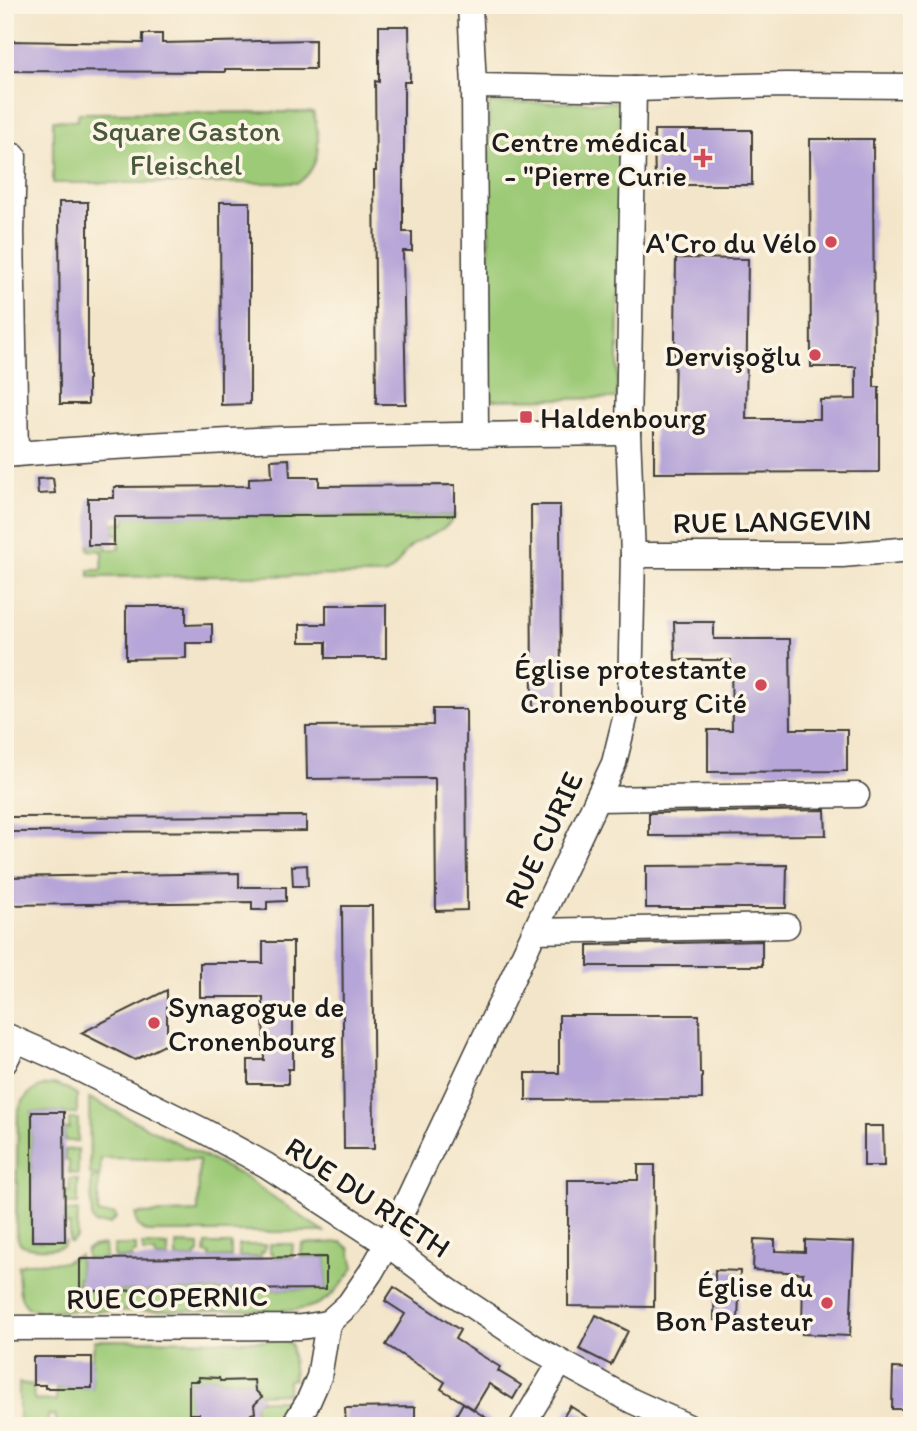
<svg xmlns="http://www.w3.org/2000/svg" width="917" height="1431" viewBox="0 0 917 1431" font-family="Itim,sans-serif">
  <rect width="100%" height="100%" fill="#fcf5e5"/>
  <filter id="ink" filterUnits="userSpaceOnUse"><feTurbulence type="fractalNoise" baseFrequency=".0143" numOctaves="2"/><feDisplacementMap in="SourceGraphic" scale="14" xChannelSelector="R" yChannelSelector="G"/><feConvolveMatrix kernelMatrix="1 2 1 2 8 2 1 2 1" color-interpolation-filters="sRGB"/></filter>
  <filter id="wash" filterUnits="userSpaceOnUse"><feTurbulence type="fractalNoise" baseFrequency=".00686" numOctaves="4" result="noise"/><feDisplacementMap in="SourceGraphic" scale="28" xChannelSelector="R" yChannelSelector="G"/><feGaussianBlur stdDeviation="1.57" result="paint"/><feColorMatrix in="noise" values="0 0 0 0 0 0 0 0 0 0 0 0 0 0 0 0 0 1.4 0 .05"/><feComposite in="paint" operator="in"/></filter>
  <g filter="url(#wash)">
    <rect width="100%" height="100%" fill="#f3e5c9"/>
    <g fill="#9dca77" stroke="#5c734a" stroke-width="2">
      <polygon points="624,102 617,398 489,400 489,103"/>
      <path d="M313 112C321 137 322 167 298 183H53V120L77 121 79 113Z"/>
      <path d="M455 515C448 532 423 535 410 547 400 556 397 571 383 575L89 577V570H102L103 551 89 550 88 545H106V549H119V534H114V523H125L126 516Z"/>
      <path d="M54 1084 68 1089 77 1095V1114H64V1112H32V1241H65L63 1246C55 1249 26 1250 20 1243 18 1241 17 1235 16 1231L18 1112C24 1094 35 1086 54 1084Z"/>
      <path d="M89 1098 243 1176 324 1232H147C138 1228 135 1223 136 1214L198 1212 199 1160 101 1158 100 1175 90 1174Z"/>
      <polygon points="69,1119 78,1119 78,1141 65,1141 64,1129 69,1129"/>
      <polygon points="78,1149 78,1174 69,1173 69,1161 65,1160 65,1150"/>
      <polygon points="91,1178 99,1178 98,1214 115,1214 116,1218 110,1224 95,1224 92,1219"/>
      <polygon points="69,1179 78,1179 78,1204 65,1204 65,1192 70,1192"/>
      <polygon points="78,1211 77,1237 71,1243 69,1242 70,1225 65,1225 65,1212"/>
      <path d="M342 1242 350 1249 354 1268C337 1291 327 1306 296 1310L36 1311C16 1305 19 1284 18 1266L25 1263 64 1262 79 1255 80 1278H78V1284H80L81 1291 326 1289V1257H301L302 1244Z"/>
      <polygon points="176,1244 199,1245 199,1254 196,1255 196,1258 176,1258"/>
      <polygon points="206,1244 231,1244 231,1257 210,1258 210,1254 205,1253"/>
      <polygon points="270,1244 293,1244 292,1257 273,1257 273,1253 270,1252"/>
      <polygon points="105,1245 106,1259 86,1259 86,1250 92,1247"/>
      <polygon points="114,1245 136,1245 136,1253 132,1253 132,1258 114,1258"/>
      <polygon points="143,1245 168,1246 168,1258 156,1258 155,1253 143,1253"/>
      <polygon points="239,1245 265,1245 264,1252 261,1252 261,1257 239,1257"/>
      <polygon points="95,1340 285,1341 291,1344 294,1379 288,1380 288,1393 259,1394 255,1391 254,1380 220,1381 219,1378 199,1378 199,1381 189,1381 190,1426 112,1426 111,1424 56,1424 56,1416 48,1415 48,1424 19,1424 19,1383 33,1385 34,1400 56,1401 56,1388 92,1388 92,1357"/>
      <polygon points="259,1400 293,1400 277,1426 251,1426 251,1414 255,1413 254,1403"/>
    </g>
    <g id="blocks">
      <g fill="#b6a5d8">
        <polygon points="379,26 409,26 410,82 404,82 404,168 403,168 403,232 412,232 412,251 403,251 406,404 376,404 374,171 376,171 375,81 379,82"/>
        <polygon points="143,34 162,34 162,43 315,40 315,69 225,69 225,72 5,71 5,41 143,43"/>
        <polygon points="654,130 752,130 752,185 655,185"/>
        <polygon points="810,139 873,139 874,387 879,387 879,472 654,473 654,419 674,418 676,258 748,259 746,419 820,419 820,400 856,399 856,367 811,367"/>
        <polygon points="59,202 88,202 88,404 60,404"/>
        <polygon points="220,202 250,202 250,404 221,405"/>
        <polygon points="289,459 290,477 319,477 319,486 455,485 455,515 114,517 114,545 88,545 88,498 114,498 114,487 249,486 249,478 272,477 271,460"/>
        <polygon points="53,478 55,493 38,494 37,479"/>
        <polygon points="531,505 560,505 561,706 532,707"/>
        <polygon points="326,605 386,605 386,658 326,658 326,642 300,642 300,624 326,624"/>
        <polygon points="126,606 186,606 186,625 212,624 212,643 186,643 186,658 126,659"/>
        <polygon points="674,622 714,622 714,639 790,639 791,729 847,729 847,771 708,772 708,730 732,730 731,660 675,660"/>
        <polygon points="433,709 466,709 467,910 436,911 435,778 307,779 306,726 433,725"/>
        <polygon points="825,810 826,835 649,836 649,813"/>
        <polygon points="306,816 306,831 5,832 5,817"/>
        <polygon points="307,865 308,886 293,886 292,866"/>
        <polygon points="787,865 786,908 646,908 646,866"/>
        <polygon points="239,873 239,887 286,887 286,901 267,902 267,910 252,910 252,902 5,905 5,877"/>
        <polygon points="342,906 372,906 374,1149 344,1149"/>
        <polygon points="762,941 762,966 588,966 588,945"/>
        <polygon points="263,942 293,942 293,1069 288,1069 288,1084 248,1084 248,1060 264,1060 263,997 200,997 200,963 263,963"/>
        <polygon points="167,990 167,1044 135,1060 81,1033"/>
        <polygon points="559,1015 699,1015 700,1073 702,1073 702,1099 526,1100 526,1073 559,1073"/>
        <polygon points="32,1112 64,1112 65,1241 32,1241"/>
        <polygon points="864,1126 883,1126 884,1166 864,1166"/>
        <polygon points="638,1165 655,1165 654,1307 568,1306 568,1180 638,1180"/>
        <polygon points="754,1239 775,1240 775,1251 805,1252 805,1240 854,1242 850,1336 802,1334 803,1273 753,1270"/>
        <polygon points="326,1257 326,1289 80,1291 80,1259"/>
        <polygon points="715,1270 740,1271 738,1321 714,1320"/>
        <polygon points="394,1287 460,1330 455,1339 500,1367 498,1371 521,1385 513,1399 489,1384 474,1409 441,1389 445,1382 386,1345 405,1314 385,1301"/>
        <polygon points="596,1315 628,1331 611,1365 579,1349"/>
        <polygon points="33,1357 92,1357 92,1388 45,1388 45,1385 33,1385"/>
        <polygon points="893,1368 912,1369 912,1396 910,1396 909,1409 892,1409"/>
        <polygon points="198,1377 219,1378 220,1381 254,1380 255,1390 262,1397 254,1405 255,1413 251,1414 251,1426 218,1426 218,1417 199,1417 199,1414 189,1414 189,1381 199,1381"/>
        <polygon points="463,1403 499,1426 450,1426"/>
        <polygon points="570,1406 601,1426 558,1426"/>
        <polygon points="415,1407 415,1426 346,1426 345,1408"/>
      </g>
    </g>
  </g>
  <g filter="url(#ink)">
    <use href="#blocks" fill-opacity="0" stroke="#3c3a36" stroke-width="2"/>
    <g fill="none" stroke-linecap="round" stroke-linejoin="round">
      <defs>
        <g id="minor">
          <polyline points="470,5 474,86"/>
          <polyline points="5,155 14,156 12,232 16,454"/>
          <polyline points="476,434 474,86 634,89 786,85 912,86"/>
          <path d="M5 455C212 437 420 435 628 433"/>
          <polyline points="633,555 842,555 912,549"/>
          <polyline points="597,799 857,795"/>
          <polyline points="535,931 787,926"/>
          <polyline points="5,1035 53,1056 204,1131 266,1165 387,1244 448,1290 534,1347 632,1401 687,1426"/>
          <polyline points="5,1062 16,1040"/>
          <polyline points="5,1328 301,1327 328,1323"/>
          <polyline points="293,1426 308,1402 319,1377 328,1323 349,1304 371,1272 387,1244 614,763 630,698 633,555 628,433 634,89"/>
          <polyline points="522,1426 560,1363"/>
        </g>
      </defs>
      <use href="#minor" stroke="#3c3a36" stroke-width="27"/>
      <use href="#minor" stroke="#fff" stroke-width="24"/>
    </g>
  </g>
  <g fill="#d1495b" stroke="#fcf5e5" stroke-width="2.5">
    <path d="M699.5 147.5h7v7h7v7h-7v7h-7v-7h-7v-7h7z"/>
    <circle cx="831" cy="242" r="7"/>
    <circle cx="815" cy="355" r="7"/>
    <rect x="519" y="410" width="14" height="14" rx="3.5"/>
    <circle cx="761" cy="685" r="7"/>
    <circle cx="154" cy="1023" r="7"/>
    <circle cx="827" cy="1303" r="7"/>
  </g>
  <g text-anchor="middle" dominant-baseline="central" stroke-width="7" stroke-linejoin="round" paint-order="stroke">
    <g font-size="30" fill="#49593c" stroke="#fcf5e5">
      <text x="186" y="130">Square Gaston<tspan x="186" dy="34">Fleischel</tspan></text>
    </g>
    <g font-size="30" fill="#1c1c1c" stroke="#fcf5e5" text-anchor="end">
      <text x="687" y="141">Centre médical<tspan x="687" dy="34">- "Pierre Curie</tspan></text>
      <text x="817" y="242">A'Cro du Vélo</text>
      <text x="801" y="355">Dervişoğlu</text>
      <text x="540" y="417" text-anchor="start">Haldenbourg</text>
      <text x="747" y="668">Église protestante<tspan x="747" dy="34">Cronenbourg Cité</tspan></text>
      <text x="168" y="1006" text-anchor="start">Synagogue de<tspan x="168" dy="34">Cronenbourg</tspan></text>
      <text x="813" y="1286">Église du<tspan x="813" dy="34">Bon Pasteur</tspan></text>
    </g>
    <g font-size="30" fill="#1c1c1c" stroke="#fcf5e5">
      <text transform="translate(772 521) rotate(-1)">RUE LANGEVIN</text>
      <text transform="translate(543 840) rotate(-65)">RUE CURIE</text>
      <text transform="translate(368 1197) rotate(34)">RUE DU RIETH</text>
      <text transform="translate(167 1297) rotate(-1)">RUE COPERNIC</text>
    </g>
  </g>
  <rect width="917" height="1431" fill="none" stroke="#fcf5e5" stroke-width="28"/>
</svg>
